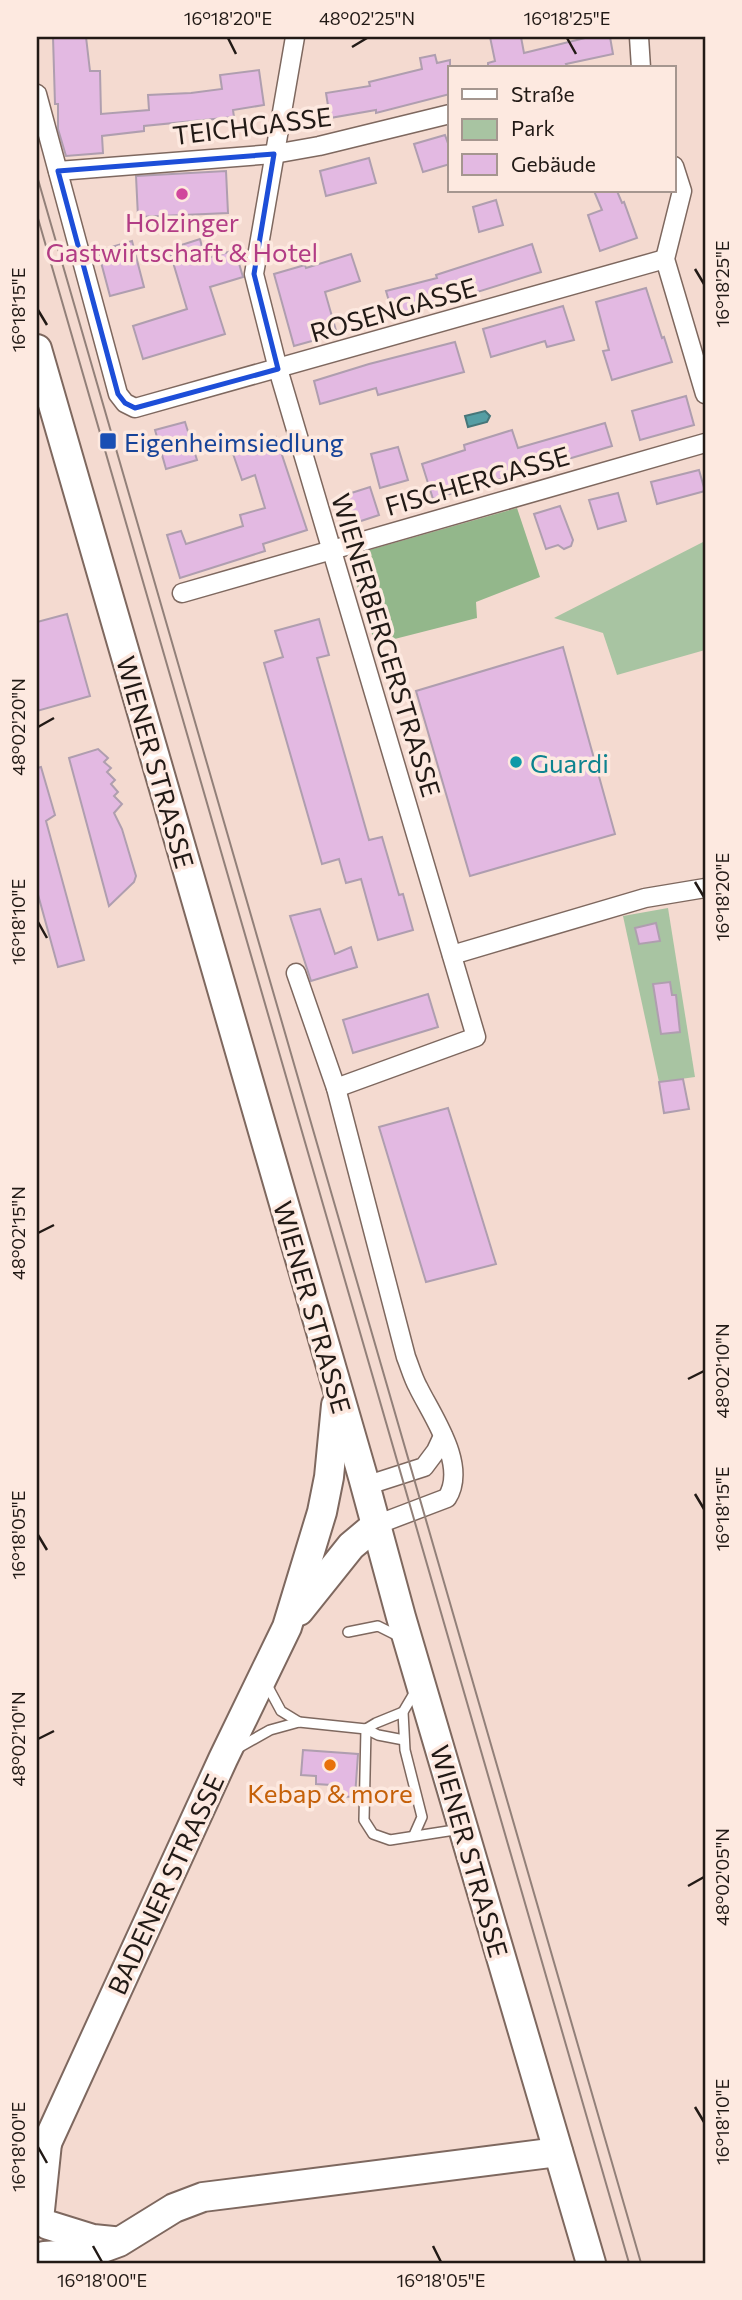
<svg xmlns="http://www.w3.org/2000/svg" width="742" height="2300" viewBox="0 0 742 2300" font-family="Commissioner,sans-serif">
  <rect width="100%" height="100%" fill="#f4dad0"/>
  <g fill="#a8c4a2">
    <polygon points="705,541 705,650 617,675 603,633 554,618"/>
    <polygon points="668,908 695,1077 659,1082 623,916"/>
  </g>
  <polygon fill="#93b78b" points="517,508 540,577 476,602 477,618 375,644 348,556"/>
  <polygon fill="#559ea4" stroke="#467679" stroke-width="2" points="485,411 490,416 487,422 468,427 465,416"/>
  <g fill="#e3b9e2" stroke="#af9eaf" stroke-width="2">
    <polygon points="53,37 86,37 90,71 100,71 101,114 149,110 148,95 191,93 222,89 220,75 259,70 264,105 233,110 234,117 144,126 144,131 102,136 103,153 66,156 58,129 58,104 55,104"/>
    <polygon points="490,37 521,37 524,53 589,37 610,37 613,54 566,64 567,66 558,68 488,68 488,63 495,61"/>
    <polygon points="435,55 437,63 450,60 450,94 376,113 376,110 330,118 326,93 370,86 369,82 422,69 420,58"/>
    <polygon points="445,135 450,149 450,164 423,172 414,144"/>
    <polygon points="369,158 376,183 326,196 320,171"/>
    <polygon points="226,171 228,213 138,217 136,176"/>
    <polygon points="594,191 617,191 622,203 624,202 637,238 600,251 588,215 602,210"/>
    <polygon points="496,200 503,225 479,232 473,207"/>
    <polygon points="200,239 205,259 235,250 243,277 210,287 225,334 143,359 133,326 187,309 169,249"/>
    <polygon points="132,241 144,287 110,296 98,251"/>
    <polygon points="532,244 541,272 394,318 386,291 437,278 436,275"/>
    <polygon points="351,254 360,281 325,292 337,334 294,346 274,274 305,265 306,268"/>
    <polygon points="646,288 662,338 664,337 672,362 612,380 603,351 609,350 596,302"/>
    <polygon points="563,306 574,340 547,347 545,341 491,357 483,329"/>
    <polygon points="455,342 464,372 378,395 376,388 320,404 314,381 369,364"/>
    <polygon points="686,396 694,425 640,440 632,411"/>
    <polygon points="185,422 197,460 166,469 155,430"/>
    <polygon points="605,423 612,446 433,499 422,464 465,450 464,445 512,430 518,448"/>
    <polygon points="276,437 307,530 263,544 265,551 180,578 167,535 181,531 186,544 243,526 240,515 265,508 255,475 242,480 232,451"/>
    <polygon points="398,447 408,480 380,488 371,454"/>
    <polygon points="699,470 705,491 657,504 651,482"/>
    <polygon points="370,487 379,515 352,524 342,496"/>
    <polygon points="618,493 626,521 598,529 589,500"/>
    <polygon points="560,506 573,540 571,546 564,549 558,545 546,549 534,514"/>
    <polygon points="67,614 90,696 37,711 37,622"/>
    <polygon points="319,619 329,655 317,658 369,840 382,837 399,895 403,894 413,930 378,940 361,879 346,883 339,859 322,864 264,663 283,657 275,631"/>
    <polygon points="563,647 615,834 470,876 416,691"/>
    <polygon points="98,749 108,758 104,762 111,768 107,772 115,780 111,784 118,792 114,796 122,804 114,813 122,829 136,876 134,882 109,906 69,758"/>
    <polygon points="41,767 55,815 46,821 84,960 58,967 37,891 37,768"/>
    <polygon points="320,909 335,954 351,947 357,967 311,981 290,916"/>
    <polygon points="656,923 660,941 639,944 635,928"/>
    <polygon points="670,982 672,995 676,995 680,1032 661,1034 653,984"/>
    <polygon points="428,994 438,1027 353,1053 343,1020"/>
    <polygon points="683,1079 689,1109 664,1113 659,1082"/>
    <polygon points="448,1108 496,1264 426,1282 379,1127"/>
    <polygon points="303,1750 358,1754 355,1797 330,1796 331,1785 316,1784 316,1776 301,1775"/>
  </g>
  <g fill="none" stroke-linecap="round" stroke-linejoin="round">
    <defs>
      <g id="lane">
        <polyline points="348,1632 378,1626 402,1638"/>
        <polyline points="267,1685 281,1711 299,1722"/>
        <polyline points="366,1729 364,1820 373,1834 390,1840 461,1829"/>
        <polyline points="366,1729 376,1723 403,1712"/>
        <polyline points="238,1748 270,1730 299,1722 366,1729 378,1735 404,1740"/>
        <polyline points="414,1835 422,1817 405,1750 403,1712 416,1690"/>
      </g>
      <g id="street">
        <polyline points="295,37 254,274 278,369 476,1037 336,1088"/>
        <polyline points="639,37 641,68"/>
        <polyline points="37,94 118,394 125,403 135,408 665,259"/>
        <polyline points="674,166 682,191 665,259 705,394"/>
        <polyline points="58,171 274,154 319,146 450,114"/>
        <polyline points="182,593 705,443"/>
        <polyline points="452,955 645,898 705,888"/>
        <path d="M296 973 336 1088 406 1357C410 1367 413 1378 418 1387 432 1416 468 1465 447 1498L376 1525"/>
        <polyline points="365,1486 424,1467 436,1451 443,1436"/>
      </g>
      <g id="primary">
        <polyline points="37,349 363,1477 401,1617 591,2263"/>
        <polyline points="299,1611 351,1546 376,1525"/>
        <polyline points="37,2155 47,2143 223,1759 287,1627 322,1512 329,1477 336,1405"/>
        <polyline points="40,2210 47,2143"/>
        <polyline points="48,2225 93,2239 113,2241"/>
        <polyline points="44,2256 89,2253 119,2242 174,2208 203,2197 558,2152"/>
      </g>
    </defs>
    <use href="#lane" stroke="#7e685f" stroke-width="12"/>
    <use href="#street" stroke="#7e685f" stroke-width="21"/>
    <use href="#primary" stroke="#7e685f" stroke-width="32"/>
    <use href="#lane" stroke="#fff" stroke-width="9"/>
    <use href="#street" stroke="#fff" stroke-width="18"/>
    <use href="#primary" stroke="#fff" stroke-width="28"/>
    <g stroke="#928079" stroke-width="2">
      <polyline points="37,176 641,2263"/>
      <polyline points="37,215 629,2263"/>
    </g>
  </g>
  <path fill="none" stroke="#1d4ed8" stroke-width="5" stroke-linejoin="round" d="M274 154 254 274 278 369 135 408 125 403 118 394 58 171Z"/>
  <path fill="none" stroke="#221a16" stroke-width="2.5" d="M228 38 236 54M567 38 576 54M352 47 367 38M695 269 704 284M38 310 47 325M38 727 54 718M695 882 704 897M38 922 47 938M38 1233 54 1225M688 1379 704 1371M695 1494 704 1509M38 1535 47 1550M38 1739 54 1731M688 1886 704 1877M695 2107 704 2122M38 2147 47 2163M93 2246 102 2262M433 2246 441 2262"/>
  <circle fill="#d1479c" stroke="#fde9e0" stroke-width="2.5" cx="182" cy="194" r="7"/>
  <rect fill="#1a4fb4" stroke="#fde9e0" stroke-width="2.5" x="99" y="432" width="18" height="18" rx="3.5"/>
  <circle fill="#0f9aa8" stroke="#fde9e0" stroke-width="2.5" cx="516" cy="762" r="7"/>
  <circle fill="#e8710a" stroke="#fde9e0" stroke-width="2.5" cx="330" cy="1765" r="7"/>
  <g text-anchor="middle" dominant-baseline="central" stroke-width="7" stroke-linejoin="round" paint-order="stroke">
    <g font-size="26" fill="#221a16" stroke="#fde9e0">
      <text transform="translate(252 125) rotate(-7)">TEICHGASSE</text>
      <text transform="translate(393 309) rotate(-16)">ROSENGASSE</text>
      <text transform="translate(477 480) rotate(-16)">FISCHERGASSE</text>
      <text transform="translate(387 645) rotate(73)">WIENERBERGERSTRASSE</text>
      <text transform="translate(156 762) rotate(74)">WIENER STRASSE</text>
      <text transform="translate(313 1307) rotate(74)">WIENER STRASSE</text>
      <text transform="translate(470 1851) rotate(74)">WIENER STRASSE</text>
      <text transform="translate(165 1884) rotate(-65)">BADENER STRASSE</text>
    </g>
    <g font-size="26" fill="#b23c85" stroke="#fde9e0">
      <text x="182" y="221">Holzinger<tspan x="182" dy="30">Gastwirtschaft &amp; Hotel</tspan></text>
    </g>
    <g font-size="26" fill="#164399" stroke="#fde9e0" text-anchor="start">
      <text x="124" y="441">Eigenheimsiedlung</text>
    </g>
    <g font-size="26" fill="#0d838f" stroke="#fde9e0" text-anchor="start">
      <text x="530" y="762">Guardi</text>
    </g>
    <g font-size="26" fill="#c56008" stroke="#fde9e0">
      <text x="330" y="1792">Kebap &amp; more</text>
    </g>
  </g>
  <rect width="742" height="2300" fill="none" stroke="#fde9e0" stroke-width="77"/>
  <rect x="448" y="66" width="228" height="126" fill="#fde9e0" stroke="#a5968f" stroke-width="2"/>
  <rect x="462" y="89" width="35" height="10" fill="#ffffff" stroke="#a5968f" stroke-width="2"/>
  <text x="511" y="102" font-size="21" fill="#221a16">Straße</text>
  <rect x="462" y="119" width="35" height="21" fill="#a8c4a2" stroke="#a5968f" stroke-width="2"/>
  <text x="511" y="136" font-size="21" fill="#221a16">Park</text>
  <rect x="462" y="154" width="35" height="21" fill="#e3b9e2" stroke="#a5968f" stroke-width="2"/>
  <text x="511" y="172" font-size="21" fill="#221a16">Gebäude</text>
  <rect x="38" y="38" width="666" height="2224" fill="none" stroke="#221a16" stroke-width="2.5"/>
  <g font-size="18" text-anchor="middle" fill="#221a16">
    <text x="228" y="25">16°18'20"E</text>
    <text x="367" y="25">48°02'25"N</text>
    <text x="567" y="25">16°18'25"E</text>
    <text transform="translate(723 284) rotate(-90)" y="6">16°18'25"E</text>
    <text transform="translate(19 310) rotate(-90)" y="6">16°18'15"E</text>
    <text transform="translate(19 727) rotate(-90)" y="6">48°02'20"N</text>
    <text transform="translate(723 897) rotate(-90)" y="6">16°18'20"E</text>
    <text transform="translate(19 922) rotate(-90)" y="6">16°18'10"E</text>
    <text transform="translate(19 1233) rotate(-90)" y="6">48°02'15"N</text>
    <text transform="translate(723 1371) rotate(-90)" y="6">48°02'10"N</text>
    <text transform="translate(723 1509) rotate(-90)" y="6">16°18'15"E</text>
    <text transform="translate(19 1535) rotate(-90)" y="6">16°18'05"E</text>
    <text transform="translate(19 1739) rotate(-90)" y="6">48°02'10"N</text>
    <text transform="translate(723 1877) rotate(-90)" y="6">48°02'05"N</text>
    <text transform="translate(723 2122) rotate(-90)" y="6">16°18'10"E</text>
    <text transform="translate(19 2147) rotate(-90)" y="6">16°18'00"E</text>
    <text x="102" y="2287">16°18'00"E</text>
    <text x="441" y="2287">16°18'05"E</text>
  </g>
</svg>
